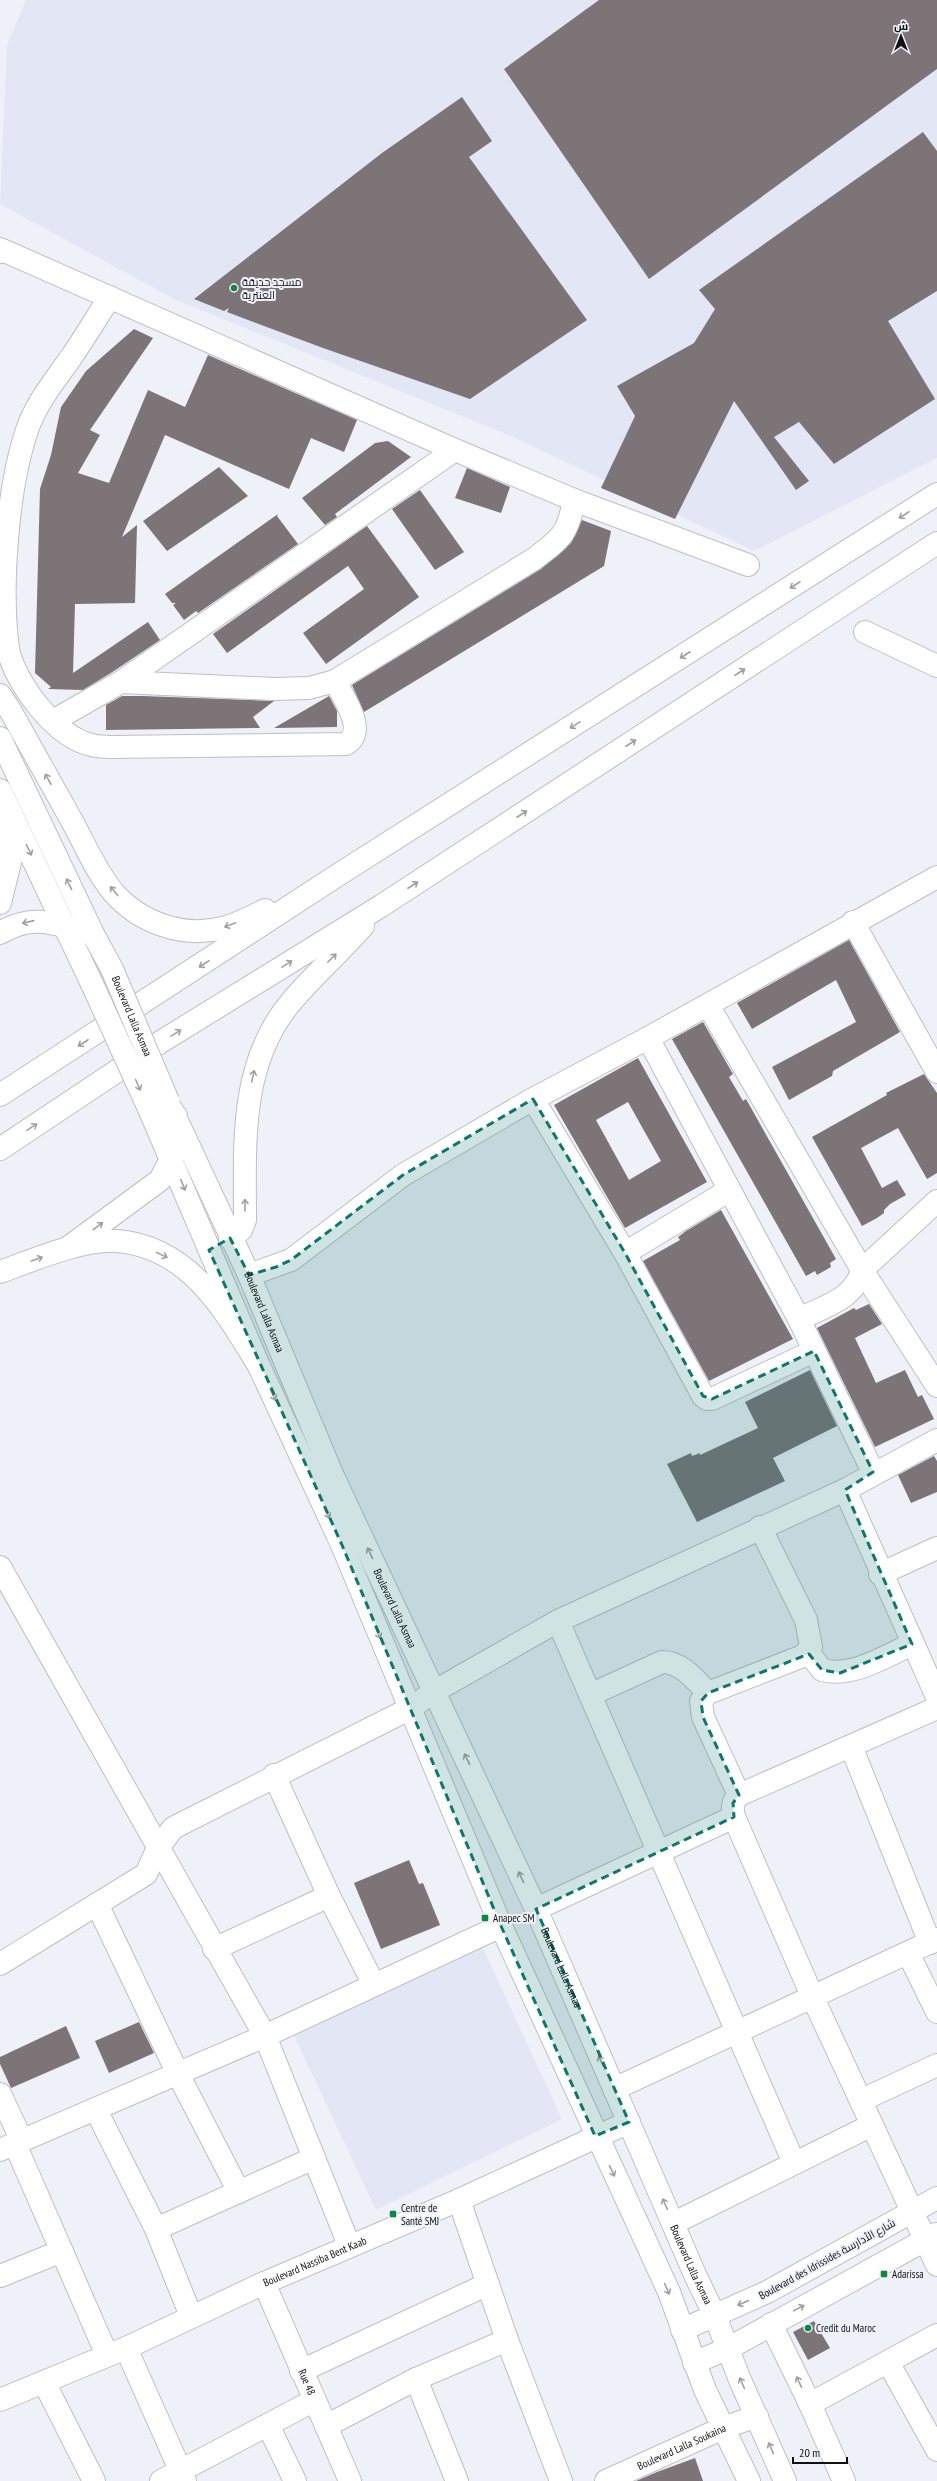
<svg xmlns="http://www.w3.org/2000/svg" width="937" height="2481" viewBox="0 0 937 2481" font-family="'PT Sans Narrow',Cairo,sans-serif">
  <rect width="100%" height="100%" fill="#eff1f9"/>
  <g fill="#e3e6f5">
    <polygon points="26,0 937,0 937,458 754,551 513,437 174,299 0,204 7,45"/>
    <polygon points="480,1942 562,2119 376,2210 291,2029"/>
  </g>
  <g fill="#7c7477" fill-rule="evenodd">
    <polygon points="599,0 937,0 937,69 649,279 504,69"/>
    <polygon points="462,97 492,141 469,157 587,320 470,399 323,348 227,312 229,308 224,311 194,299 382,153"/>
    <polygon points="923,132 937,151 937,291 888,321 935,399 834,464 799,422 774,437 809,481 796,490 734,401 675,519 601,488 635,416 617,386 694,343 715,309 699,290"/>
    <polygon points="134,329 153,338 90,430 100,435 78,473 109,483 148,390 185,407 208,355 357,420 344,452 311,438 289,489 165,435 122,537 137,525 135,603 75,604 73,673 148,622 160,640 114,671 83,690 48,689 51,687 35,673 40,489 51,455 61,407 86,371"/>
    <polygon points="388,441 411,457 335,514 337,517 325,525 302,498 375,443"/>
    <polygon points="219,467 248,496 167,551 143,521"/>
    <polygon points="467,468 510,487 501,513 455,498"/>
    <polygon points="420,490 464,552 435,570 392,509"/>
    <polygon points="278,514 277,516 298,544 198,613 196,611 184,620 173,605 176,603 172,603 165,594"/>
    <polygon points="582,520 611,531 604,566 364,712 352,685 541,569 571,543"/>
    <polygon points="367,526 419,597 326,664 303,633 364,589 348,566 227,653 213,634"/>
    <polygon points="122,696 143,696 274,701 253,717 260,728 106,730 106,705"/>
    <polygon points="329,696 337,711 337,727 274,728"/>
    <polygon points="849,940 900,1032 833,1071 832,1076 789,1100 772,1067 856,1022 836,980 752,1029 737,1003"/>
    <polygon points="703,1022 733,1074 729,1077 743,1101 746,1099 836,1259 830,1263 831,1267 817,1275 815,1271 806,1276 672,1039"/>
    <path d="M638 1058 707 1182 625 1228 554 1105ZM628 1102 661 1161 629 1180 596 1120Z"/>
    <polygon points="924,1074 937,1093 937,1173 927,1179 898,1128 861,1148 882,1188 897,1180 906,1195 890,1204 884,1210 884,1213 877,1218 862,1226 812,1137 887,1095 886,1093"/>
    <polygon points="721,1210 793,1339 709,1381 643,1261 680,1240 678,1237 686,1231"/>
    <polygon points="869,1304 882,1324 855,1338 876,1383 905,1370 918,1397 922,1395 934,1419 875,1447 817,1328 854,1308 856,1310"/>
    <polygon points="810,1370 837,1426 773,1458 785,1481 697,1522 667,1464 691,1453 692,1456 700,1453 700,1455 758,1428 745,1402"/>
    <polygon points="934,1456 937,1461 937,1492 911,1503 898,1475"/>
    <polygon points="409,1860 419,1884 423,1883 440,1925 381,1949 354,1883"/>
    <polygon points="139,2022 154,2053 109,2073 95,2041"/>
    <polygon points="66,2026 80,2058 11,2088 0,2064 0,2057"/>
    <polygon points="814,2321 830,2348 808,2360 793,2332"/>
    <polygon points="695,2458 703,2481 636,2481 657,2472"/>
  </g>
  <g fill="none" stroke-linecap="round" stroke-linejoin="round">
    <defs>
      <g id="minor">
        <polyline points="0,249 455,450 574,500 748,565"/>
        <path d="M110 297C97 317 85 337 72 356 56 379 36 403 27 430 7 489 0 588 8 649 15 683 56 738 92 745 97 747 104 746 110 747L346 744C368 730 343 698 335 681"/>
        <polyline points="865,632 937,666"/>
        <path d="M121 682 274 689 309 688 335 681 534 559C561 539 568 534 574 500"/>
        <polyline points="53,721 121,682 455,450"/>
        <polyline points="853,922 937,1072"/>
        <polyline points="708,1005 862,1270 937,1386"/>
        <polyline points="648,1038 799,1319 873,1472"/>
        <polyline points="533,1099 625,1253 703,1396 707,1399 712,1399 814,1351"/>
        <polyline points="625,1253 728,1191"/>
        <polyline points="249,1275 291,1260 403,1175 533,1099 648,1038 937,877"/>
        <path d="M799 1319C823 1307 855 1299 862 1270L937 1201"/>
        <polyline points="845,1490 937,1697"/>
        <polyline points="0,1567 265,2036 349,2245"/>
        <polyline points="880,1574 937,1548"/>
        <polyline points="558,1621 794,2163"/>
        <path d="M808 1652 822 1670C852 1678 886 1656 912 1644"/>
        <path d="M590 1695 662 1662C682 1662 695 1680 708 1693"/>
        <path d="M937 1708 739 1795C732 1802 732 1808 734 1817L813 1998 937 2265"/>
        <polyline points="851,1746 930,1943"/>
        <polyline points="274,1775 329,1896 374,1985"/>
        <polyline points="739,1795 703,1717 701,1701 708,1693 803,1656 811,1647 806,1620 760,1527"/>
        <polyline points="97,1904 178,2074 239,2192"/>
        <polyline points="536,1909 734,1817"/>
        <polyline points="214,1949 329,1896"/>
        <polyline points="908,1953 937,2012"/>
        <polyline points="0,1964 146,1874 158,1848 173,1828 409,1709 435,1691 558,1621 845,1490 937,1440"/>
        <polyline points="614,2089 937,1939"/>
        <polyline points="0,2094 22,2141"/>
        <polyline points="862,2100 937,2065"/>
        <polyline points="96,2110 156,2229 191,2316"/>
        <polyline points="15,2144 107,2355"/>
        <polyline points="0,2150 265,2036 501,1926"/>
        <polyline points="459,2200 507,2340 561,2481"/>
        <polyline points="674,2223 872,2125"/>
        <polyline points="156,2229 314,2158"/>
        <polyline points="0,2276 62,2251"/>
        <path id="s1" d="M264 2283 350 2481"/>
        <polyline points="771,2324 810,2404 844,2481"/>
        <polyline points="682,2330 767,2292 937,2198"/>
        <polyline points="126,2348 185,2481"/>
        <polyline points="888,2362 937,2450"/>
        <polyline points="694,2363 729,2348 936,2234"/>
        <polyline points="301,2371 488,2284"/>
        <polyline points="416,2379 457,2481"/>
        <polyline points="44,2382 94,2481"/>
        <path id="s2" d="M0 2400 126 2348 264 2283 459 2200 629 2122"/>
        <polyline points="810,2404 937,2335"/>
        <polyline points="268,2425 295,2481"/>
        <polyline points="326,2426 416,2379 507,2340"/>
        <polyline points="161,2481 313,2401"/>
        <path id="s3" d="M606 2481 723 2428 757 2416"/>
      </g>
      <g id="major">
        <polyline points="0,252 3,251"/>
        <polyline points="0,738 93,934 112,969"/>
        <polyline points="0,790 93,986"/>
        <path id="s4" d="M172 1110 249 1275 332 1474 536 1909 696 2277 715 2316 740 2380 785 2481"/>
        <polyline points="150,1111 259,1366 342,1545 501,1926 669,2292 705,2390 749,2481"/>
      </g>
      <g id="highway">
        <path d="M0 695 10 710C31 747 51 784 72 821 85 845 96 871 113 892 140 923 183 938 223 928 238 924 251 917 265 910"/>
        <polyline points="0,903 11,858 11,814"/>
        <path d="M0 933C34 912 58 925 93 934"/>
        <polyline points="0,1095 341,873 937,494"/>
        <polyline points="0,1149 159,1043 381,906 937,543"/>
        <path d="M230 1238 241 1230 245 1220C245 1144 239 1064 291 1002 314 975 340 952 363 926"/>
        <polyline points="69,1247 160,1180 172,1157 176,1116"/>
        <path d="M0 1272C33 1260 82 1239 117 1241 190 1247 225 1311 259 1366"/>
      </g>
    </defs>
    <use href="#minor" stroke="#bdbfc6" stroke-width="24"/>
    <use href="#major" stroke="#bdbfc6" stroke-width="24"/>
    <use href="#highway" stroke="#bdbfc6" stroke-width="24"/>
    <use href="#minor" stroke="#fff" stroke-width="22"/>
    <use href="#major" stroke="#fff" stroke-width="22"/>
    <use href="#highway" stroke="#fff" stroke-width="22"/>
    <defs>
      <g id="major-bridge">
        <path id="s5" d="M112 969 168 1101"/>
        <polyline points="93,986 150,1111"/>
      </g>
    </defs>
    <use href="#major-bridge" stroke="#bdbfc6" stroke-width="24" stroke-linecap="butt"/>
    <use href="#major-bridge" stroke="#fff" stroke-width="22"/>
  </g>
  <defs><path id="oneway-shaft" d="M-6 0H5M1.5-3L5.5 0L1.5 3" fill="none" stroke-width="1.6" stroke-linecap="round" stroke-linejoin="round"/></defs>
  <g stroke="#a0a0a1">
    <use href="#oneway-shaft" transform="translate(904 515) rotate(147)"/>
    <use href="#oneway-shaft" transform="translate(795 585) rotate(147)"/>
    <use href="#oneway-shaft" transform="translate(685 655) rotate(147)"/>
    <use href="#oneway-shaft" transform="translate(740 672) rotate(-33)"/>
    <use href="#oneway-shaft" transform="translate(575 725) rotate(148)"/>
    <use href="#oneway-shaft" transform="translate(631 743) rotate(-33)"/>
    <use href="#oneway-shaft" transform="translate(48 779) rotate(-119)"/>
    <use href="#oneway-shaft" transform="translate(522 814) rotate(-33)"/>
    <use href="#oneway-shaft" transform="translate(29 850) rotate(64)"/>
    <use href="#oneway-shaft" transform="translate(69 884) rotate(-115)"/>
    <use href="#oneway-shaft" transform="translate(413 885) rotate(-33)"/>
    <use href="#oneway-shaft" transform="translate(114 891) rotate(-130)"/>
    <use href="#oneway-shaft" transform="translate(28 922) rotate(167)"/>
    <use href="#oneway-shaft" transform="translate(230 925) rotate(159)"/>
    <use href="#oneway-shaft" transform="translate(332 958) rotate(-45)"/>
    <use href="#oneway-shaft" transform="translate(204 964) rotate(147)"/>
    <use href="#oneway-shaft" transform="translate(287 964) rotate(-32)"/>
    <use href="#oneway-shaft" transform="translate(176 1033) rotate(-32)"/>
    <use href="#oneway-shaft" transform="translate(83 1043) rotate(147)"/>
    <use href="#oneway-shaft" transform="translate(253 1076) rotate(-77)"/>
    <use href="#oneway-shaft" transform="translate(138 1085) rotate(66)"/>
    <use href="#oneway-shaft" transform="translate(32 1127) rotate(-34)"/>
    <use href="#oneway-shaft" transform="translate(183 1185) rotate(68)"/>
    <use href="#oneway-shaft" transform="translate(245 1205) rotate(-90)"/>
    <use href="#oneway-shaft" transform="translate(98 1226) rotate(-36)"/>
    <use href="#oneway-shaft" transform="translate(162 1255) rotate(26)"/>
    <use href="#oneway-shaft" transform="translate(37 1259) rotate(-19)"/>
    <use href="#oneway-shaft" transform="translate(273 1395) rotate(65)"/>
    <use href="#oneway-shaft" transform="translate(327 1513) rotate(65)"/>
    <use href="#oneway-shaft" transform="translate(370 1553) rotate(-115)"/>
    <use href="#oneway-shaft" transform="translate(378 1633) rotate(68)"/>
    <use href="#oneway-shaft" transform="translate(467 1759) rotate(-115)"/>
    <use href="#oneway-shaft" transform="translate(521 1877) rotate(-115)"/>
    <use href="#oneway-shaft" transform="translate(601 2061) rotate(-113)"/>
    <use href="#oneway-shaft" transform="translate(612 2171) rotate(65)"/>
    <use href="#oneway-shaft" transform="translate(665 2204) rotate(-114)"/>
    <use href="#oneway-shaft" transform="translate(667 2289) rotate(66)"/>
    <use href="#oneway-shaft" transform="translate(743 2303) rotate(156)"/>
    <use href="#oneway-shaft" transform="translate(799 2308) rotate(-28)"/>
    <use href="#oneway-shaft" transform="translate(799 2382) rotate(-116)"/>
    <use href="#oneway-shaft" transform="translate(742 2383) rotate(-114)"/>
    <use href="#oneway-shaft" transform="translate(771 2448) rotate(-113)"/>
  </g>
  <path fill="#0f766e" fill-opacity="0.2" stroke="#0f766e" stroke-width="3" stroke-dasharray="8 5" stroke-linejoin="round" d="M533 1099 625 1253 703 1396 712 1399 814 1351 873 1472 845 1490 912 1644 840 1673 822 1670 809 1654 708 1693 701 1701 703 1717 739 1795 733 1803 734 1817 536 1909 629 2122 595 2136 501 1926 342 1545 209 1250 230 1238 249 1275 276 1267 291 1260 403 1175Z"/>
  <g fill="#108640" stroke="#eff1f9" stroke-width="1.5">
    <circle cx="234" cy="288" r="4"/>
    <rect x="481" y="1914" width="8" height="8" rx="2"/>
    <rect x="389" y="2210" width="8" height="8" rx="2"/>
    <rect x="880" y="2270" width="8" height="8" rx="2"/>
    <circle cx="808" cy="2328" r="4"/>
  </g>
  <g text-anchor="middle" dominant-baseline="central" stroke-width="4" stroke-linejoin="round" paint-order="stroke">
    <g font-size="11" fill="#111114" stroke="#eff1f9" text-anchor="start">
      <text x="242" y="282">مسجد حديقة<tspan x="242" dy="13">العنترية</tspan></text>
      <text x="493" y="1918">Anapec SM</text>
      <text x="401" y="2208">Centre de<tspan x="401" dy="13">Santé SMJ</tspan></text>
      <text x="892" y="2274">Adarissa</text>
      <text x="816" y="2328">Credit du Maroc</text>
    </g>
    <g font-size="11" fill="#111114" stroke="#eff1f9">
      <text stroke="none"><textPath href="#s5" startOffset="51">Boulevard Lalla Asmaa</textPath></text>
      <text stroke="none"><textPath href="#s4" startOffset="222">Boulevard Lalla Asmaa</textPath></text>
      <text stroke="none"><textPath href="#s4" startOffset="546">Boulevard Lalla Asmaa</textPath></text>
      <text stroke="none"><textPath href="#s4" startOffset="942">Boulevard Lalla Asmaa</textPath></text>
      <text transform="translate(827 2259) rotate(-29)">Boulevard des Idrissides شارع الأدارسة</text>
      <text stroke="none"><textPath href="#s2" startOffset="344">Boulevard Nassiba Bent Kaab</textPath></text>
      <text stroke="none"><textPath href="#s4" startOffset="1266">Boulevard Lalla Asmaa</textPath></text>
      <text stroke="none"><textPath href="#s1" startOffset="108">Rue 48</textPath></text>
      <text stroke="none"><textPath href="#s3" startOffset="83">Boulevard Lalla Soukaina</textPath></text>
    </g>
  </g>
  <g transform="translate(901 36)" stroke="#eff1f9" stroke-width="3" paint-order="stroke">
  <path d="M0-3L7 15L0 10L-7 15Z" fill="#111114"/>
  <text y="-6" font-size="11" font-weight="bold" text-anchor="middle" fill="#111114">ش</text>
  </g>
  <path d="M793 2457v6h54v-6" fill="none" stroke="#111114" stroke-width="2"/>
  <text x="799" y="2457" font-size="12" fill="#111114" stroke="#eff1f9" stroke-width="3" paint-order="stroke">20 m</text>
</svg>
